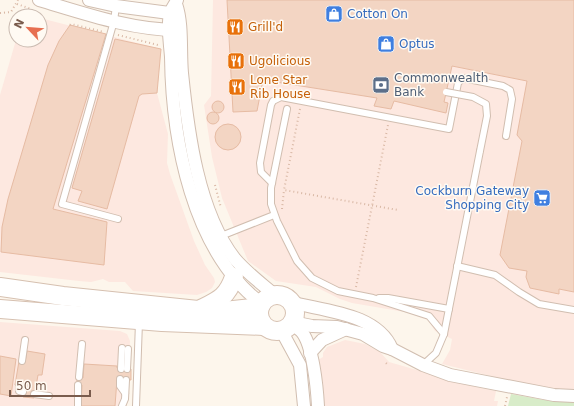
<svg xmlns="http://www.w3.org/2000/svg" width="574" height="406" viewBox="0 0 574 406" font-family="'DejaVu Sans',sans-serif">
  <rect width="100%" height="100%" fill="#fdf6ec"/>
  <g fill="#fde8e0">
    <polygon points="213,0 574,0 574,396 562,390 515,382 442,364 450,350 452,339 435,331 428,320 405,312 352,303 340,299 316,287 276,281 248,261 222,198 212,157 204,105 211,96"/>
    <polygon points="40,18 161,49 157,93 168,134 167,163 170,174 194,241 205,265 214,278 215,282 212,288 206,292 197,295 133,291 125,282 109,282 103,279 91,282 79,281 0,272 0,95 16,40 40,40"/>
    <polygon points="0,322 120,331 127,334 130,341 127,406 0,406"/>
    <polygon points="345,340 365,344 380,352 389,362 476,387 496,391 494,401 498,401 497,406 324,406 318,360 323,357 323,353 327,347"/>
  </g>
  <polygon fill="#d8ecc9" points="511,394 544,400 574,401 574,406 508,406"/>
  <g fill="#f3d5c3" stroke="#e6bba3">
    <polygon points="227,0 574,0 574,292 559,289 559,294 530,288 526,277 527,271 509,268 500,255 522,141 517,135 527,81 452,66 444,102 448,103 446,113 394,101 391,109 374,106 377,98 263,80 257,111 233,112"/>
    <polygon points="70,25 106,34 53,209 107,222 104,265 1,252 2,227 8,199 48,65 59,41"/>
    <polygon points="115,39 161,49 157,93 142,94 139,96 107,209 78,201 82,191 72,188"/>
    <circle cx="218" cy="107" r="6"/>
    <circle cx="213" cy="118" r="6"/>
    <circle cx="228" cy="137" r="13"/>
    <polygon points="27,351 45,354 42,375 38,375 34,398 23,397 24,386 15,385 19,361 25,362"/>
    <polygon points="0,356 16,359 11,396 0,394"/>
    <polygon points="84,364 117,366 117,368 131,369 131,380 117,379 115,406 81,406 82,385 77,385 77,377 83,378"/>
  </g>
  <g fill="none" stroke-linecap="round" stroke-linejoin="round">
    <defs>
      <g id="lane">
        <polyline points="116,6 114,21 62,204 118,219"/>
        <polyline points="287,109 271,188 271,204 277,221 297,261 312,278 338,291 373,298 429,316 444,334"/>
        <polyline points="272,183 261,172 260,163 271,105 273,101 281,97 449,129 458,83 463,78 503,86 510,90 512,99 506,136"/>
        <polyline points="221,236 274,215"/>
        <polyline points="457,266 495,275 519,292 539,304 574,310"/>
        <polyline points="379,298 388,298 449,309"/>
        <polyline points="22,361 25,340"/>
        <polyline points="423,365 436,353 444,334 480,151"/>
        <polyline points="121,369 122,348"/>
        <polyline points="127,369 128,349"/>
        <polyline points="79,377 82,344"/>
        <polyline points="120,379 120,386 125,393"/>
        <polyline points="19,386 19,391 23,392"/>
        <polyline points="34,394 49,396"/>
        <polyline points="78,406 78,385"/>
        <polyline points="122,406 125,399 126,380"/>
        <polyline points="136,406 139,322"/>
      </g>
      <g id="street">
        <path d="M39 0C83 13 131 30 178 30"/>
        <polyline points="89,0 116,6 177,14"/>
        <path d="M177 0C175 5 171 9 170 14 167 27 170 43 171 57 172 139 192 252 262 304"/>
        <path d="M176 4C183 24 180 52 182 73 188 132 198 212 235 259 247 273 262 284 276 296"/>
        <path d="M290 302C324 311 377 313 392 349"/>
        <polyline points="292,322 312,326 337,327 363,334 383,346 392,349 423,365 450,375 554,395 574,396"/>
        <path d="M291 324C294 326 298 328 301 331 313 344 317 388 318 406"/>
        <polyline points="281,330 300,365 304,406"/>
        <polyline points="310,353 322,340 346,329"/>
      </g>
      <g id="secondary">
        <polyline points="0,287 63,296 198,310 224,311 260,307"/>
        <circle cx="277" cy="313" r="18"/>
        <polyline points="0,309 162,322 264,326"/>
        <path d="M201 309C219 300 227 297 234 277"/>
      </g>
    </defs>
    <use href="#lane" stroke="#d1beb0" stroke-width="8"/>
    <use href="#street" stroke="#d1beb0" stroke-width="14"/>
    <use href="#secondary" stroke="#d6c0b0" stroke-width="20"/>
    <g stroke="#d9b8a5" stroke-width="2" stroke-dasharray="1 3" stroke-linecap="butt">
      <polyline points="17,4 31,9"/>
      <polyline points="0,13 11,12 18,0"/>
      <polyline points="70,25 71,24 104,32"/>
      <polyline points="118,35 158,45"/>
      <polyline points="300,109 284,190 398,210"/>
      <polyline points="215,185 221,208"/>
      <polyline points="282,209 284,190"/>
      <polyline points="356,287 388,125"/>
      <polyline points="386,363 387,364"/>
      <polyline points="505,406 507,397"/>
    </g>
    <use href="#lane" stroke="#fff" stroke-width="6"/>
    <use href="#street" stroke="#fff" stroke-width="12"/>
    <use href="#secondary" stroke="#fff" stroke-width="18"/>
    <defs>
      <polyline id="lane-bridge" points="446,92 473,97 486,104 487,116 480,151"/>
    </defs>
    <use href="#lane-bridge" stroke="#d1beb0" stroke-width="8" stroke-linecap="butt"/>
    <use href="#lane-bridge" stroke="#fff" stroke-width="6"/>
  </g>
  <defs>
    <symbol id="shop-square" viewBox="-11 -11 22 22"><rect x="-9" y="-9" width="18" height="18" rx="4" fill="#3f7fe0" stroke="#fffaf3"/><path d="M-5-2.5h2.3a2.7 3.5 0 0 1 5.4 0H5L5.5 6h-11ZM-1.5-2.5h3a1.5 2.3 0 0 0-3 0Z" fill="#fff"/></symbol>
    <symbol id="restaurant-square" viewBox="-11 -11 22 22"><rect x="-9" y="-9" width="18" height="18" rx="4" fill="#e8710a" stroke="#fffaf3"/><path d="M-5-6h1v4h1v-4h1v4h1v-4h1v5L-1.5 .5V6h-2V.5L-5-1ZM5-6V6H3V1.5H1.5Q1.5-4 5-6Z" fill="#fff"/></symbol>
    <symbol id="bank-square" viewBox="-11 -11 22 22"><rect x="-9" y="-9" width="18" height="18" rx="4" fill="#5c6f8a" stroke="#fffaf3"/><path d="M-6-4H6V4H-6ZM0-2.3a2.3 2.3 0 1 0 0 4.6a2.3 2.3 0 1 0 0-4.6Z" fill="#fff"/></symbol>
    <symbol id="supermarket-square" viewBox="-11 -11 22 22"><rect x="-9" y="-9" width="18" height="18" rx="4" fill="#3f7fe0" stroke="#fffaf3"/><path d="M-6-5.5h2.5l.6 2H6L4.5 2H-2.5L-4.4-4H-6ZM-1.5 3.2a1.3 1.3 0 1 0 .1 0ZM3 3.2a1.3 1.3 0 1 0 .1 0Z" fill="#fff"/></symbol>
  </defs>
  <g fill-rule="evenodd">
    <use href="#shop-square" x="324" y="4" width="20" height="20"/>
    <use href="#restaurant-square" x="225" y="17" width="20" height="20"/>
    <use href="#shop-square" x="376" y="34" width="20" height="20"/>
    <use href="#restaurant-square" x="226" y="51" width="20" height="20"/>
    <use href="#bank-square" x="371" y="75" width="20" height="20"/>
    <use href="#restaurant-square" x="227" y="77" width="20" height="20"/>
    <use href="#supermarket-square" x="532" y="188" width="20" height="20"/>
  </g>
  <g text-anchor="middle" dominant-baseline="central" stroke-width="3" stroke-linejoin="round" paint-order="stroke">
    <g font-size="12" fill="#366cbe" stroke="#fffaf3" text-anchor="start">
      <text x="347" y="14">Cotton On</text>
      <text x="399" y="44">Optus</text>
      <text x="529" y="191" text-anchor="end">Cockburn Gateway<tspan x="529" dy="14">Shopping City</tspan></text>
    </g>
    <g font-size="12" fill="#c56008" stroke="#fffaf3" text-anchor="start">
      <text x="248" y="27">Grill'd</text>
      <text x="249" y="61">Ugolicious</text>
      <text x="250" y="80">Lone Star<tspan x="250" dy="14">Rib House</tspan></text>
    </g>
    <g font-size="12" fill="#4e5e75" stroke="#fffaf3" text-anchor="start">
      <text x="394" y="78">Commonwealth<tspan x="394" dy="14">Bank</tspan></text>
    </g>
  </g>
  <g transform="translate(28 28) rotate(296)"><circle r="19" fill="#fffaf3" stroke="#cabbb1"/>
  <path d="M0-3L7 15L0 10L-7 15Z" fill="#e76f51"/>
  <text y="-6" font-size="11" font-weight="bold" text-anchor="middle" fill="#7a5c4d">N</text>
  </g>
  <path d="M10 390v6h80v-6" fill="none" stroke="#7a5c4d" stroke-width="2"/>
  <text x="16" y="390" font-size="12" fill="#7a5c4d" stroke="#fffaf3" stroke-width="3" paint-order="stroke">50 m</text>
</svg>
